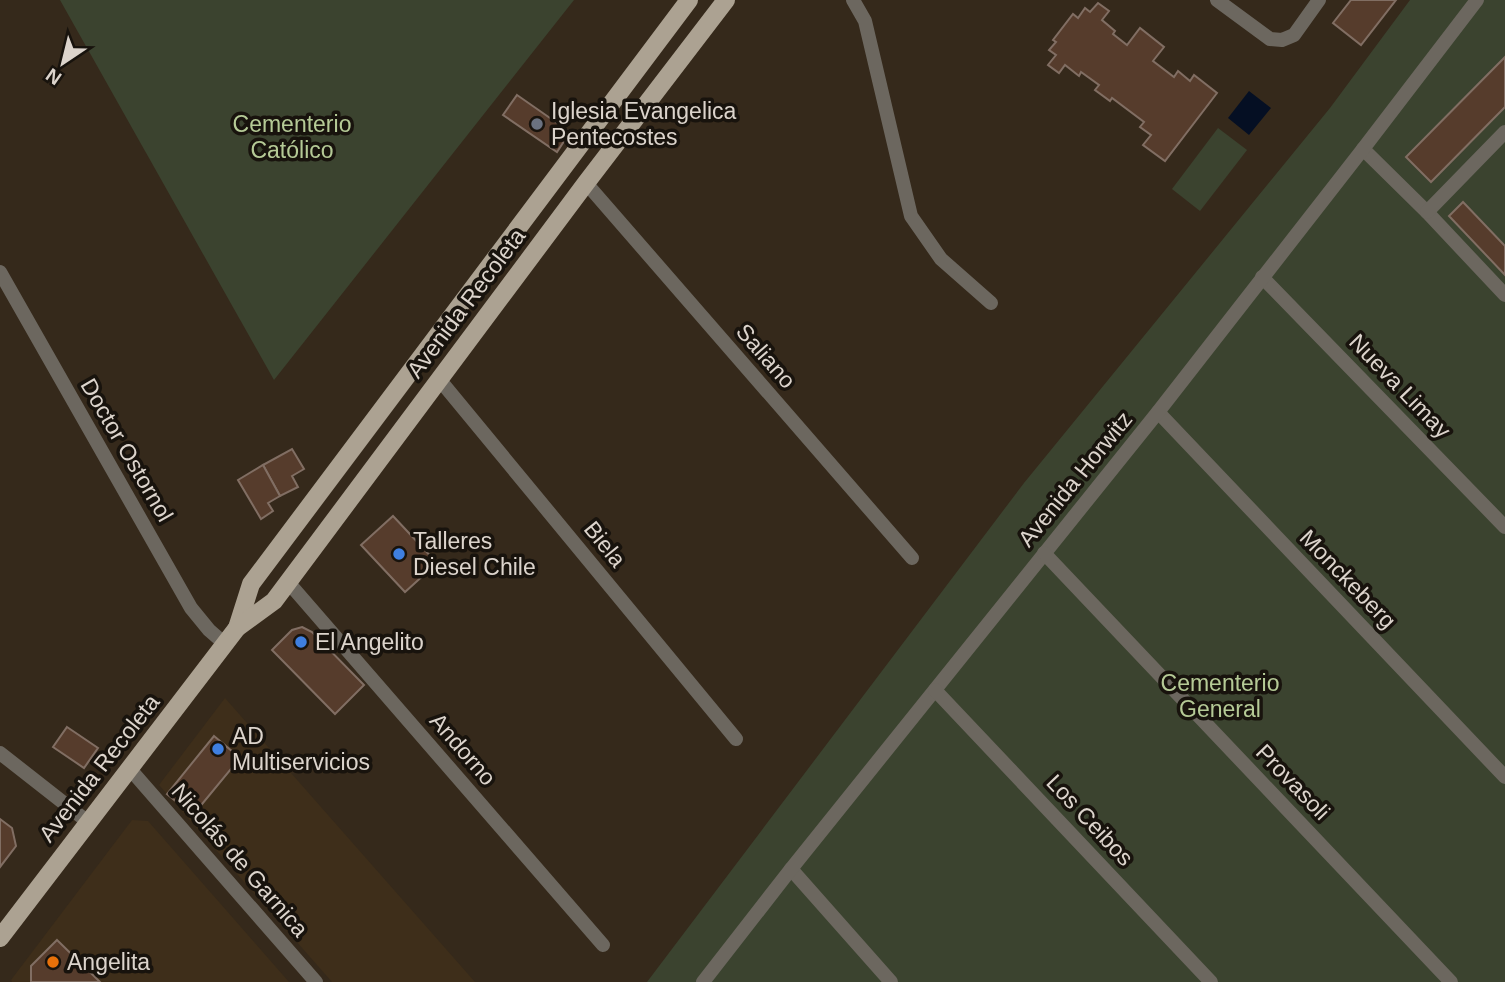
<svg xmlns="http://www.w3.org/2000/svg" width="1505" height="982" viewBox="0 0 1505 982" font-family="Arial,sans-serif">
  <rect width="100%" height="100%" fill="#35291b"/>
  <g fill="#3e2e1a">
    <polygon points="225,698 475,982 332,982 159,785"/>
    <polygon points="132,820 148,821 289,982 12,982 11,980"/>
  </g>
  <g fill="#3b432f">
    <polygon points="60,0 574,0 274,380"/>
    <polygon points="1410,0 1505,0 1505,982 647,982 1024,483 1330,108"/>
    <polygon points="1218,128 1247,150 1200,211 1172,189"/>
  </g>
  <polygon fill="#050f23" points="1249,91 1271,108 1249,135 1228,118"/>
  <g fill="#563c2c" stroke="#816e63" stroke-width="2">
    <polygon points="1351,0 1396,0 1361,45 1333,23"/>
    <polygon points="1098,3 1109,11 1102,20 1115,31 1113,34 1127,45 1140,28 1164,47 1153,61 1174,77 1178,71 1190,81 1194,75 1217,93 1165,161 1143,145 1151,135 1140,127 1144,122 1112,98 1110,101 1095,90 1099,85 1081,72 1079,76 1065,65 1059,73 1048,65 1056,55 1049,50 1056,42 1053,40 1073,14 1078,18 1085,8 1090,12"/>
    <polygon points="1505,57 1505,107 1431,182 1406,157"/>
    <polygon points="517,95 570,132 557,152 503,115"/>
    <polygon points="1463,202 1505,246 1505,275 1449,216"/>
    <polygon points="292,449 304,469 292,476 298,487 280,496 263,465"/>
    <polygon points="263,465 280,496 268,503 273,511 261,519 238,480"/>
    <polygon points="393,516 437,563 405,592 361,545"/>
    <polygon points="302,627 312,632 364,685 335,714 272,650 292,630"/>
    <polygon points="67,727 98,748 84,768 53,747"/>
    <polygon points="214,736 240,758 193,815 167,794"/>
    <polygon points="0,819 12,828 16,846 0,867"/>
    <polygon points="57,940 100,982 31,982 31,966"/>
  </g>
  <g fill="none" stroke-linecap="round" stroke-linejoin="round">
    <g stroke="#6c675f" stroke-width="14">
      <polyline points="853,0 865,21 911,216 941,259 991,303"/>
      <polyline points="1217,0 1270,39 1282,40 1294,35 1319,0"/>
      <polyline points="1363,149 1427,212 1505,295"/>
      <polyline points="1427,212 1505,132"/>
      <polyline points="1262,277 1505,527"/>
      <polyline points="1158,412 1505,777"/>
      <polyline points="791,869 891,982"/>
      <polyline points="703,982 791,869 1158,412 1363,149 1477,0"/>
    </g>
    <g stroke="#6c675f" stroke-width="14">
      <polyline points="586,183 912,558"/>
      <polyline points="0,272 191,608 209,630 225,644"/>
      <polyline points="439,379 736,739"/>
      <polyline points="1044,553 1451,982"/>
      <polyline points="288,582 603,945"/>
      <polyline points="935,690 1211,982"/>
      <polyline points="0,753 88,822"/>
      <polyline points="130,769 316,982"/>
    </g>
    <g stroke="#aca292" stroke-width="18">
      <polyline points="237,628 251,584 689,0"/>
      <polyline points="0,938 237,628 274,601 586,183 726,0"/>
    </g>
  </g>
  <circle fill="#6b7280" stroke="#18130d" stroke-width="2.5" cx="537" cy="124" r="7"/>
  <g fill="#3f7fe0" stroke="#18130d" stroke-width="2.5">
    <circle cx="399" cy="554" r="7"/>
    <circle cx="301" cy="642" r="7"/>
    <circle cx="218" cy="749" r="7"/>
  </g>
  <circle fill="#e8710a" stroke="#18130d" stroke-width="2.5" cx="53" cy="962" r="7"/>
  <g text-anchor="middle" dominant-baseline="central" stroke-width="7" stroke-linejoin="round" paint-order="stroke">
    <g font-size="23" fill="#dcd4cc" stroke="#18130d" text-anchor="start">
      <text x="551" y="111">Iglesia Evangelica<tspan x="551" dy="26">Pentecostes</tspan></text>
      <text x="413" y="541">Talleres<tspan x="413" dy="26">Diesel Chile</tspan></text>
      <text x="315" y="642">El Angelito</text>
      <text x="232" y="736">AD<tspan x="232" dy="26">Multiservicios</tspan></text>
      <text x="67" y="962">Angelita</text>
    </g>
    <g font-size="23" fill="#b5ca96" stroke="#18130d">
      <text x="292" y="124">Cementerio<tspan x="292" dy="26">Católico</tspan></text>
      <text x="1220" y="683">Cementerio<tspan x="1220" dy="26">General</tspan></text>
    </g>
    <g font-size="23" fill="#dcd4cc" stroke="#18130d">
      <text transform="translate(466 303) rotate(-53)">Avenida Recoleta</text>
      <text transform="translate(766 356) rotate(49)">Saliano</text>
      <text transform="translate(1400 386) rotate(46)">Nueva Limay</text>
      <text transform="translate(127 450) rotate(60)">Doctor Ostornol</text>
      <text transform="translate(1075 479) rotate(-51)">Avenida Horwitz</text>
      <text transform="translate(605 544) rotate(51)">Biela</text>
      <text transform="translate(1348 579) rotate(46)">Monckeberg</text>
      <text transform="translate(463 749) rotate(49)">Andorno</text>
      <text transform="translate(99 768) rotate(-52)">Avenida Recoleta</text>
      <text transform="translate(1293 782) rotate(46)">Provasoli</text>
      <text transform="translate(1090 820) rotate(47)">Los Ceibos</text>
      <text transform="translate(240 860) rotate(49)">Nicolás de Garnica</text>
    </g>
  </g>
  <g transform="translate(63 63) rotate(215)" stroke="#18130d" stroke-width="5" paint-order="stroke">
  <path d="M0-5L12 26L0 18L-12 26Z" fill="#dcd4cc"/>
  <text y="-10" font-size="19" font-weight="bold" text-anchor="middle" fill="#dcd4cc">N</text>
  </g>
</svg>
